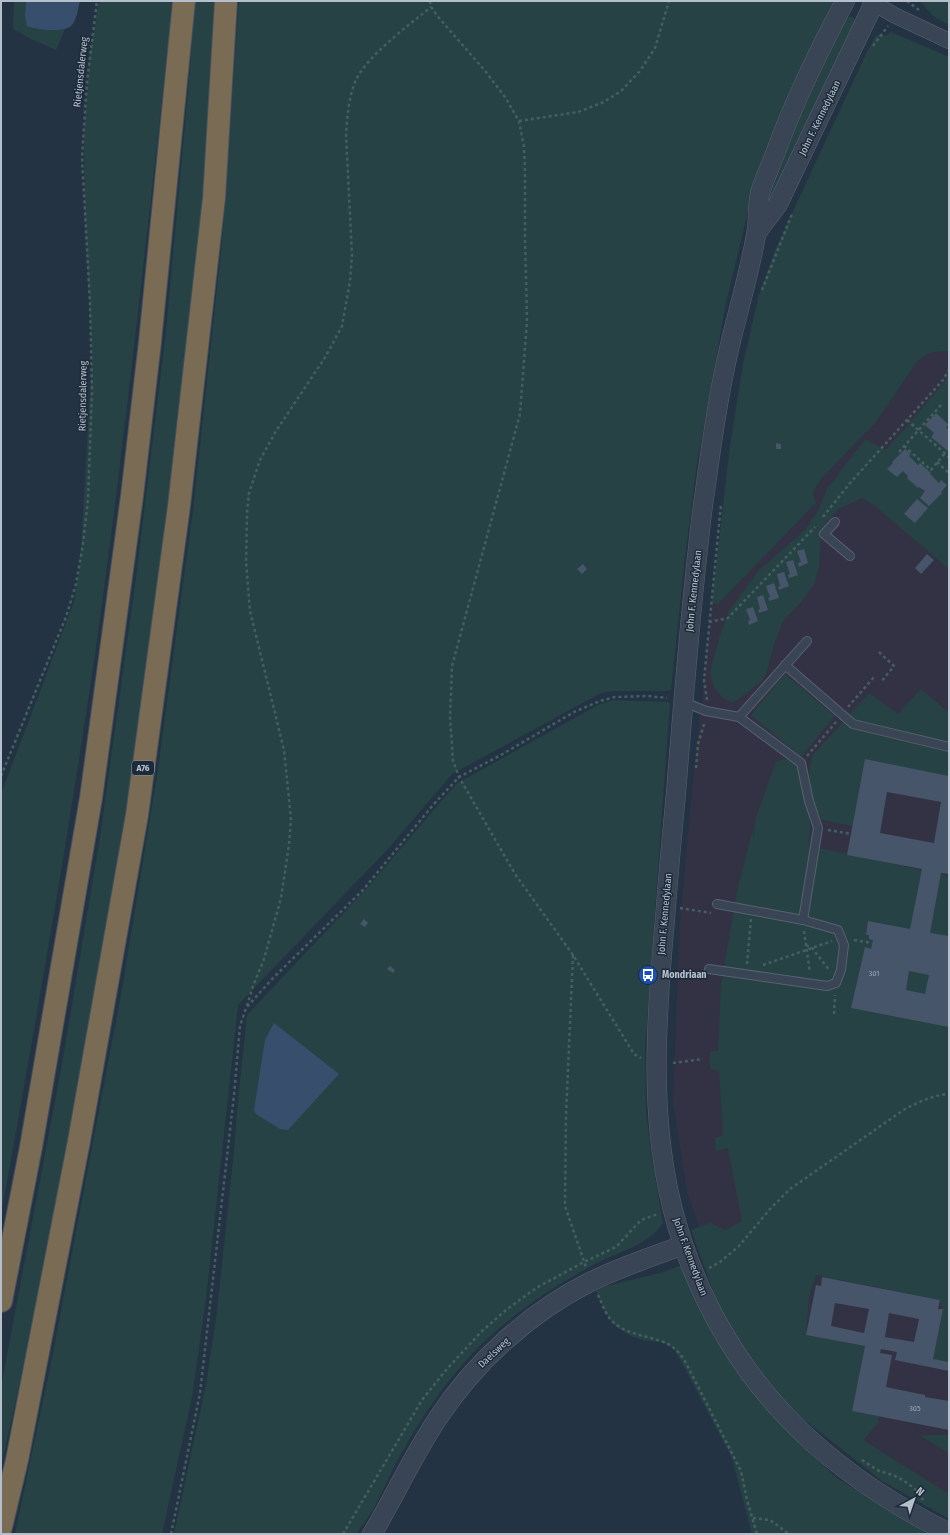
<svg xmlns="http://www.w3.org/2000/svg" width="950" height="1535" viewBox="0 0 950 1535" font-family="'Fira Sans Condensed',sans-serif">
  <rect width="100%" height="100%" fill="#243344"/>
  <polygon fill="#333244" points="936,351 949,351 949,1515 938,1510 844,1451 757,1358 719,1285 687,1192 673,1101 680,924 691,800 712,603 718,604 816,503 813,492 821,479 875,423 917,362 923,356"/>
  <g fill="#264245">
    <polygon points="14,1 26,1 25,16 35,29 65,29 56,50 31,39 13,29"/>
    <path d="M99 1H171L170 28C147 230 126 432 98 633 70 828 36 1021 1 1215V794L74 602 80 565 92 360 85 211 84 135 90 54Z"/>
    <polygon points="195,1 219,1 195,283 147,680 119,864 45,1267 1,1467 1,1387 62,1064 100,837 136,578 166,331 188,93"/>
    <polygon points="239,1 833,1 795,81 752,194 726,303 697,464 685,557 671,690 664,691 614,691 601,693 452,774 386,851 238,1005 206,1299 192,1397 162,1534 15,1534 52,1358 122,989 157,776 193,510 222,242"/>
    <polygon points="920,1 948,1 949,25 933,16"/>
    <polygon points="845,17 853,17 856,22 855,30 762,215 778,165 814,78"/>
    <path d="M891 32 949 57V351C936 351 926 352 917 362L875 423 821 479 813 492 816 503 718 604 712 603 729 453 743 364 759 295 776 248 866 54 875 37 880 34 886 36Z"/>
    <polygon points="949,375 949,569 875,506 862,498 838,509 821,529 819,567 814,585 801,602 783,621 773,647 767,671 762,681 733,703 722,697 714,687 710,673 720,635 729,611 759,570 805,530 818,511 827,489 865,439 886,450 943,384"/>
    <polygon points="785,674 835,716 801,757 751,715"/>
    <polygon points="921,689 949,713 949,776 866,760 853,826 822,820 817,811 810,786 811,809 809,846 949,876 949,1365 933,1359 943,1309 939,1300 816,1275 809,1297 806,1335 865,1346 852,1411 879,1416 878,1423 863,1440 949,1494 949,1519 882,1481 792,1410 755,1367 723,1318 691,1230 710,1223 725,1230 742,1221 728,1148 716,1151 715,1138 723,1135 719,1071 710,1069 710,1052 718,1051 721,986 737,891 753,829 753,839 756,817 776,762 783,759 794,761 808,778 812,756 869,693 898,714"/>
    <path d="M612 700 670 702 645 1050 646 1109 651 1154 663 1223C648 1245 619 1252 597 1263 557 1284 518 1310 485 1341 453 1371 427 1409 405 1447 394 1465 386 1485 376 1504 371 1514 363 1524 356 1534H174L206 1384 216 1319 234 1152 237 1111 247 1015 367 888 456 784 598 705Z"/>
    <polygon points="682,1265 761,1401 812,1455 837,1478 928,1534 752,1534 732,1458 687,1372 674,1349 661,1342 646,1341 633,1337 617,1328 605,1312 595,1289 664,1272"/>
    <polygon points="919,1435 949,1435 949,1453"/>
  </g>
  <g fill="#374f6d">
    <path d="M26 1H80C78 8 77 19 72 25 66 33 35 30 27 26L25 16Z"/>
    <polygon points="274,1023 339,1074 288,1130 280,1129 256,1114 254,1110 265,1040"/>
  </g>
  <g fill="#465569" fill-rule="evenodd">
    <polygon points="936,413 949,425 946,427 949,430 949,452 931,437 934,433 925,425"/>
    <polygon points="776,443 781,444 781,449 776,449"/>
    <polygon points="905,449 911,454 909,456 918,465 920,463 931,473 930,474 939,483 941,480 947,485 941,492 942,493 929,506 920,498 925,491 919,487 918,488 907,478 908,476 903,471 897,477 887,469 893,463 892,462"/>
    <polygon points="917,499 928,508 915,523 904,514"/>
    <polygon points="804,549 808,563 799,567 798,563 801,562 797,551"/>
    <polygon points="927,554 934,560 921,574 915,568"/>
    <polygon points="793,560 798,575 789,578 788,575 790,574 786,562"/>
    <polygon points="583,564 587,569 582,574 577,569"/>
    <polygon points="784,572 789,586 779,590 778,587 780,586 777,574"/>
    <polygon points="774,583 779,598 769,601 768,598 770,597 766,586"/>
    <polygon points="763,595 768,610 759,613 758,610 760,609 757,597"/>
    <polygon points="753,607 758,621 749,625 748,621 750,620 746,609"/>
    <path d="M865 759 949 776V874L941 873 930 933 949 936V1027L851 1008 865 947 871 949 873 940 869 939V935H866L868 921 910 929 922 869 847 855ZM887 792 941 802 934 843 880 833ZM909 971 929 975 925 994 906 990Z"/>
    <polygon points="364,919 368,923 365,927 360,924"/>
    <polygon points="390,966 395,970 393,973 387,969"/>
    <path d="M822 1277 940 1300 938 1309H943L933 1359 949 1362V1371L895 1360 897 1352 881 1349 880 1353 892 1355 886 1387 925 1395V1397L949 1401V1430L852 1411 865 1346 806 1335 816 1285 821 1286ZM835 1303 869 1309 864 1333 831 1326ZM889 1313 919 1319 914 1342 885 1337Z"/>
  </g>
  <g fill="none" stroke-linecap="round" stroke-linejoin="round">
    <defs>
      <g id="service">
        <polyline points="835,522 824,534 850,556"/>
        <polyline points="785,665 853,724 949,747"/>
        <polyline points="684,702 706,711 739,717 801,763 809,801 818,828 803,920"/>
        <polyline points="739,717 807,641"/>
        <polyline points="709,969 827,986 836,983 841,970 844,945 838,930 803,920 717,904"/>
      </g>
      <polyline id="minor" points="870,1 894,15 949,41"/>
      <g id="tertiary">
        <path d="M845 1C819 51 794 101 775 154 770 167 764 180 760 193 757 207 759 222 756 235 749 276 736 317 727 358 717 402 711 447 705 491 701 516 699 541 696 566 688 642 682 717 676 793 672 835 668 877 665 919 655 1027 647 1140 683 1244 730 1381 821 1469 949 1533"/>
        <polyline points="757,232 778,204 875,1"/>
        <path d="M372 1534C395 1496 413 1455 438 1418 475 1362 530 1312 590 1282 620 1267 652 1257 683 1245"/>
      </g>
      <g id="motorway">
        <polyline points="1,1301 31,1147 91,798 132,496 150,342 184,1"/>
        <polyline points="1,1527 17,1460 79,1141 137,815 179,506 214,198 226,1"/>
      </g>
    </defs>
    <use href="#service" stroke="#576371" stroke-width="10"/>
    <use href="#minor" stroke="#576371" stroke-width="16"/>
    <use href="#tertiary" stroke="#576371" stroke-width="20"/>
    <use href="#motorway" stroke="#43505e" stroke-width="24"/>
    <g stroke="#455f61" stroke-width="2.5" stroke-dasharray="3 3" stroke-linecap="butt">
      <polyline points="430,1 431,7 439,18 486,72 505,97 519,121 524,147 525,171 525,238 527,321 520,414 452,666 450,716 453,761 459,777 515,874 573,955 634,1054 641,1058"/>
      <polyline points="907,1 919,10"/>
      <polyline points="873,46 888,26"/>
      <polyline points="519,121 578,112 604,102 621,91 640,71 655,48 669,1"/>
      <polyline points="762,290 792,214"/>
      <polyline points="907,420 949,457"/>
      <polyline points="904,446 931,470 945,453"/>
      <polyline points="899,452 941,405"/>
      <polyline points="937,462 949,473"/>
      <polyline points="823,517 850,483 943,380 949,370"/>
      <polyline points="709,622 728,618 815,527"/>
      <polyline points="879,652 894,666 881,682"/>
      <polyline points="707,700 704,680 721,504"/>
      <polyline points="848,707 874,677"/>
      <polyline points="807,756 836,722"/>
      <polyline points="696,768 698,744 705,721"/>
      <polyline points="1,776 66,617 76,584 83,544 88,499 92,392 90,303 82,157 87,82 97,1"/>
      <polyline points="828,830 851,834"/>
      <polyline points="680,908 711,913"/>
      <polyline points="804,931 810,973"/>
      <polyline points="854,940 872,943"/>
      <polyline points="806,945 812,948 830,971"/>
      <polyline points="573,955 566,1115 565,1206 586,1267"/>
      <polyline points="747,964 751,919"/>
      <polyline points="763,965 832,941"/>
      <path d="M247 1006 253 986 264 959 281 898 289 845 291 819 284 750 250 611 246 562 247 513 249 493 260 460 276 431 326 356 342 326 350 281 352 255 346 134C347 119 349 94 356 80 367 56 410 24 431 7"/>
      <polyline points="834,1014 835,995"/>
      <polyline points="673,1063 703,1059"/>
      <path d="M709 1268 720 1262 739 1246 770 1209 790 1189 905 1109C919 1102 933 1095 949 1094"/>
      <path d="M598 1295C602 1303 605 1313 611 1320 626 1336 651 1335 670 1345 677 1350 682 1356 686 1363L741 1471 747 1500 757 1534"/>
      <polyline points="862,1460 879,1471 893,1475 903,1480 915,1489 923,1500"/>
      <polyline points="753,1518 770,1520 789,1534"/>
      <polyline points="171,1534 200,1393 234,1095 240,1026 246,1008 273,978 363,890 433,805 459,777 501,755 574,712 600,701 615,697 648,696 667,698"/>
      <polyline points="343,1534 422,1400 446,1370 481,1332 506,1310 536,1288 584,1262 616,1247 641,1220 658,1214"/>
    </g>
    <use href="#service" stroke="#394554" stroke-width="8"/>
    <use href="#minor" stroke="#394554" stroke-width="15"/>
    <use href="#tertiary" stroke="#394554" stroke-width="19"/>
    <use href="#motorway" stroke="#7a6b55" stroke-width="22"/>
  </g>
  <defs>
    <symbol id="bus-disc" viewBox="-11 -11 22 22"><circle r="9.5" fill="#1a4fb4" stroke="#1d2a39"/><path d="M-5-6H5V4H4V6H2V4H-2V6H-4V4H-5ZM-3.5-4V0h7V-4ZM-3.5 1.2v1.5H-2V1.2ZM2 1.2v1.5H3.5V1.2Z" fill="#fff"/></symbol>
  </defs>
  <g fill-rule="evenodd">
    <use href="#bus-disc" x="637" y="964" width="22" height="22"/>
  </g>
  <g text-anchor="middle" dominant-baseline="central" stroke-width="3" stroke-linejoin="round" paint-order="stroke">
    <g font-size="8" fill="#9aa5b4">
      <text x="874" y="973">301</text>
      <text x="915" y="1408">305</text>
    </g>
    <rect fill="#1d2a39" stroke="#8893a1" stroke-width="1" x="132" y="761" width="22" height="14" rx="3"/>
    <g font-size="9" font-weight="bold" fill="#b6c0cd">
      <text x="143" y="768">A76</text>
    </g>
    <g font-size="10" fill="#b6c0cd" stroke="#1d2a39">
      <text transform="translate(81 72) rotate(-84)">Rietjensdalerweg</text>
      <text transform="translate(820 118) rotate(-64)">John F. Kennedylaan</text>
      <text transform="translate(83 396) rotate(-89)">Rietjensdalerweg</text>
      <text transform="translate(694 591) rotate(-84)">John F. Kennedylaan</text>
      <text transform="translate(665 914) rotate(-85)">John F. Kennedylaan</text>
      <text transform="translate(690 1257) rotate(70)">John F. Kennedylaan</text>
      <text transform="translate(494 1353) rotate(-43)">Daelsweg</text>
    </g>
    <g font-size="10" font-weight="bold" fill="#b6c0cd" stroke="#1d2a39" text-anchor="start">
      <text x="662" y="975">Mondriaan</text>
    </g>
  </g>
  <rect width="950" height="1535" fill="none" stroke="#b6c0cd" stroke-width="4"/>
  <g transform="translate(914 1499) rotate(40)" stroke="#1d2a39" stroke-width="3" paint-order="stroke">
  <path d="M0-3L7 15L0 10L-7 15Z" fill="#b6c0cd"/>
  <text y="-6" font-size="11" font-weight="bold" text-anchor="middle" fill="#b6c0cd">N</text>
  </g>
</svg>
